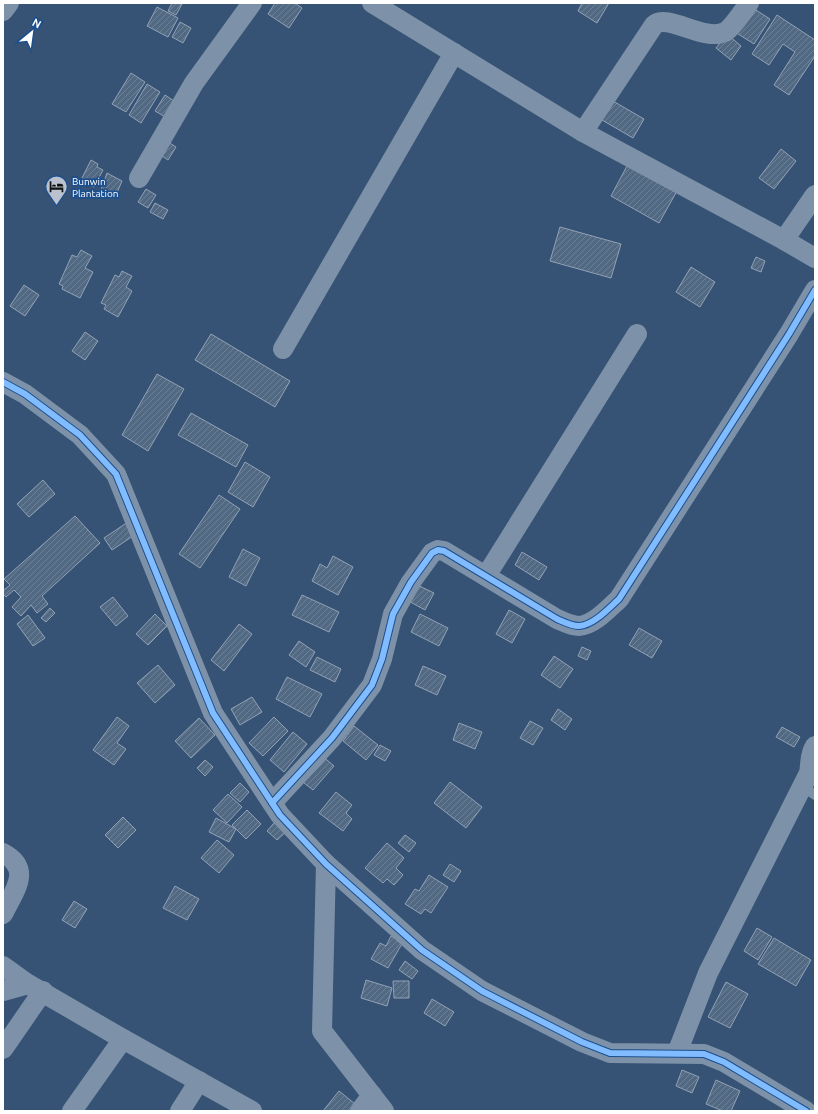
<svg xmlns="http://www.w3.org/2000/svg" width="818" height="1114" viewBox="0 0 818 1114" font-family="Ubuntu,sans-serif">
  <defs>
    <pattern id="building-hatch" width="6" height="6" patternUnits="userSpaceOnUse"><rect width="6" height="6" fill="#526984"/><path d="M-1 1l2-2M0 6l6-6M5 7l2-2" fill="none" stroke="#6c8096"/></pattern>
  </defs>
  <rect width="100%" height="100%" fill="#365274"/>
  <g fill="url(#building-hatch)" stroke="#92a2b6">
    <polygon points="172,3 182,4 176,15 168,11"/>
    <polygon points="275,3 295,3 302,8 289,28 268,14"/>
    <polygon points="582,3 609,3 597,23 578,11"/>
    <polygon points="157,7 178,18 168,37 147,26"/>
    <polygon points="751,7 770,19 754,44 735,32"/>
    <polygon points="777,15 815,40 815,56 789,95 774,85 795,52 783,44 769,65 752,54"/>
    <polygon points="180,22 191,28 183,43 172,37"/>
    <polygon points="727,34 741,46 731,60 716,48"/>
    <polygon points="131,73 145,82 126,112 112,104"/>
    <polygon points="147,84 160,92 141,123 129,115"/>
    <polygon points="165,95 177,103 167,118 155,111"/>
    <polygon points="613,101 644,119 633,138 602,120"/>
    <polygon points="168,142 176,147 168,160 159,154"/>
    <polygon points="781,149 796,161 774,189 759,178"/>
    <polygon points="91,160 98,164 97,167 103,170 94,187 86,183 87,181 82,178"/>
    <polygon points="628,164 677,191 659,223 611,196"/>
    <polygon points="107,173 122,181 116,195 101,190"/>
    <polygon points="146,189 156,195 148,208 138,202"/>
    <polygon points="155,203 168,210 163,219 150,212"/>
    <polygon points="560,227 621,244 611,278 550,261"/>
    <polygon points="81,250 92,256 85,268 93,272 80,298 62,289 63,286 59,284 72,255 77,257"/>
    <polygon points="756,257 765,261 761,272 751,268"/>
    <polygon points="691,267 715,282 700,307 676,292"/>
    <polygon points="122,271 132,276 126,287 132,291 118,317 104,309 106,305 101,303 115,275 119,277"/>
    <polygon points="24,285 39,295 25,316 10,306"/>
    <polygon points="85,332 98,341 85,360 72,351"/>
    <polygon points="211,334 290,381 275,407 195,360"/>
    <polygon points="157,374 184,389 148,451 122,435"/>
    <polygon points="191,413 248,445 236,467 178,435"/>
    <polygon points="245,462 270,477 253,507 228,492"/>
    <polygon points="43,480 55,494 29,517 17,504"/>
    <polygon points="219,495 240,509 200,568 179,554"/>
    <polygon points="75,516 100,543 42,596 48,604 37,613 31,605 21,616 12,607 21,597 14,590 6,597 3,594 3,591 10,585 4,579"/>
    <polygon points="128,522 136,534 112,550 104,538"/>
    <polygon points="243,549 260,558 246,586 229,577"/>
    <polygon points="522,552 547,567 539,580 515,565"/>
    <polygon points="333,556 353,567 338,595 312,581 320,564 327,568"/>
    <polygon points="413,583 434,593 425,610 405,599"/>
    <polygon points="302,595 339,612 329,632 292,615"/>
    <polygon points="113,597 128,616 116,626 100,607"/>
    <polygon points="50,608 55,613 46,622 41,618"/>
    <polygon points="509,610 525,619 512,643 496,634"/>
    <polygon points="155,614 167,626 148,645 136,634"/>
    <polygon points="420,614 448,628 439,646 411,632"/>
    <polygon points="28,615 45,638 33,646 17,624"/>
    <polygon points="239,624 252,634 224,671 211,660"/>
    <polygon points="639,628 662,641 652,658 629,645"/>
    <polygon points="299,641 315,652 306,667 289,655"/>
    <polygon points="582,647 591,651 587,660 578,656"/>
    <polygon points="554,656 573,669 560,688 541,675"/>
    <polygon points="317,657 341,669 335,682 310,670"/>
    <polygon points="158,665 175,685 155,703 137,683"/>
    <polygon points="423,666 446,676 437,695 415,685"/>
    <polygon points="287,677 322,694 310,717 276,699"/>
    <polygon points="252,697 262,712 240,725 231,709"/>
    <polygon points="558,709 572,719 565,730 551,720"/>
    <polygon points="117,717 129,726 117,743 126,749 114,765 93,750"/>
    <polygon points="274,717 288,731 263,756 249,743"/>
    <polygon points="199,718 215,735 191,758 175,741"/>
    <polygon points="530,721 543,728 533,745 520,738"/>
    <polygon points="459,723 482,732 475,749 453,740"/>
    <polygon points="354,726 378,745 366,760 343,741"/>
    <polygon points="782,727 800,737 794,747 776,737"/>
    <polygon points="293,732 307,744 284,772 270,760"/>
    <polygon points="380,745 391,751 385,761 374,755"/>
    <polygon points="320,754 334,766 313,790 299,779"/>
    <polygon points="205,760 213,767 205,776 197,768"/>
    <polygon points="450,782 482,807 466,828 434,803"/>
    <polygon points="240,783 249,792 240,802 230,793"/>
    <polygon points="336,792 352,805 346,813 352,819 343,831 319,813"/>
    <polygon points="228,794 242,807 227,823 213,810"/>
    <polygon points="247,810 261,824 246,839 232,825"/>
    <polygon points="123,817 136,830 118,848 105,835"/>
    <polygon points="216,818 236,829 229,842 209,832"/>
    <polygon points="275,822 286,832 277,840 267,831"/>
    <polygon points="405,835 416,843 409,852 398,843"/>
    <polygon points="217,840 234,855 219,873 201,858"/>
    <polygon points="387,843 404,858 396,868 403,875 394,885 387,879 383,883 365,868"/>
    <polygon points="450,864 461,871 454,882 443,875"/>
    <polygon points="429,875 448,887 431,913 425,909 421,914 405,904 415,889 419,891"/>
    <polygon points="175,886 199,899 187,920 163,908"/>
    <polygon points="74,901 87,909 75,928 62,920"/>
    <polygon points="757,928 772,937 758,960 744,951"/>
    <polygon points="391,936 403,942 388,968 371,959 380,943 386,946"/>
    <polygon points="774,938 811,960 796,986 758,964"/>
    <polygon points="405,961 418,971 412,979 399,970"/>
    <polygon points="366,980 392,988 387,1006 361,998"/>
    <polygon points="393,981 409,981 409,998 394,998"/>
    <polygon points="726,982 748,994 730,1028 708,1017"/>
    <polygon points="432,999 454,1012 445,1026 424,1013"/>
    <polygon points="682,1070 699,1077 692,1093 676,1086"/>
    <polygon points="716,1080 740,1091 731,1111 723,1111 706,1104"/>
    <polygon points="339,1091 360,1108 357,1111 323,1111"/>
  </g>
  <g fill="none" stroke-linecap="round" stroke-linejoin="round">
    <polyline stroke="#7d92a8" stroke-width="10" points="802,786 815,795"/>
    <g stroke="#7d92a8" stroke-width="20">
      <polyline points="372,3 583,132 784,240 815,258"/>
      <polyline points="3,11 9,3"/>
      <path d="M583 132 654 25C668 13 704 42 725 32 732 28 744 10 749 3"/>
      <polyline points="139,178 194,83 252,3"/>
      <polyline points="784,240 815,195"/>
      <polyline points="283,349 454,53"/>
      <polyline points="3,382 25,394 80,435 116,474 213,713 280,815 326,864 422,950 482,991 582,1042 610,1053 704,1054 724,1062 806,1111"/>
      <polyline points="486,576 637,334"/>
      <path d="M272 803 332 738 372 685 382 659 393 614 411 582 432 553 438 550 444 551 557 619C564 622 571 626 579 626 594 625 609 608 619 599L789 334 815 290"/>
      <path d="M3 853C33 869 14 891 3 914"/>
      <polyline points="326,864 322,1031 384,1111"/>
      <polyline points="3,966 28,984 123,1039 252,1111"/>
      <polyline points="3,991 28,984"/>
      <polyline points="3,1049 43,991"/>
      <path d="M677 1053 708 973 809 773C811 763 809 755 815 746"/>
      <polyline points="72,1111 123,1039"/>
      <polyline points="180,1111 199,1081"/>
      <polyline points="360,1111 372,1095"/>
    </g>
    <defs>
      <g id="cycleway">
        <polyline points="3,382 25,394 80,435 116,474 213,713 280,815 326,864 422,950 482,991 582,1042 610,1053 704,1054 724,1062 806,1111"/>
        <path d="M272 803 332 738 372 685 382 659 393 614 411 582 432 553 438 550 444 551 557 619C564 622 571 626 579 626 594 625 609 608 619 599L789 334 815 290"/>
      </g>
    </defs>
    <use href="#cycleway" stroke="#1b4f8f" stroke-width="8"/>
    <use href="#cycleway" stroke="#80bcff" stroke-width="6"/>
  </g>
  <defs>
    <symbol id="hotel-pin" viewBox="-11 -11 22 30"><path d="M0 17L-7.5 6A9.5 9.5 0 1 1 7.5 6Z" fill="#b9c2ce" stroke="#1b4f8f"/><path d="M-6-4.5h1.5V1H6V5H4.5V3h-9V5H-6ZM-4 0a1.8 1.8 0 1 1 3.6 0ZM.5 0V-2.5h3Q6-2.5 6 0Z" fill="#111"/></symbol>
  </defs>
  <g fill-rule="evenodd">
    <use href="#hotel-pin" x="44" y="174" width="25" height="34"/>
  </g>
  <g text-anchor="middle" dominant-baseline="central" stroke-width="3.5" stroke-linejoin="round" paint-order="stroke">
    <g font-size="10" fill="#fff" stroke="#1b4f8f" text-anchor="start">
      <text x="72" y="181">Bunwin<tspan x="72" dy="12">Plantation</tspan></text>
    </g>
  </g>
  <rect width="818" height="1114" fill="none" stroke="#ffffff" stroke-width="8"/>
  <g transform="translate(32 32) rotate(29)" stroke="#1b4f8f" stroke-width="3" paint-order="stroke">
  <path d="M0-3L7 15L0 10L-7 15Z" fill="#ffffff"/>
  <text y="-6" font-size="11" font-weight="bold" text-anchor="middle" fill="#ffffff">N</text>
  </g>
</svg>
